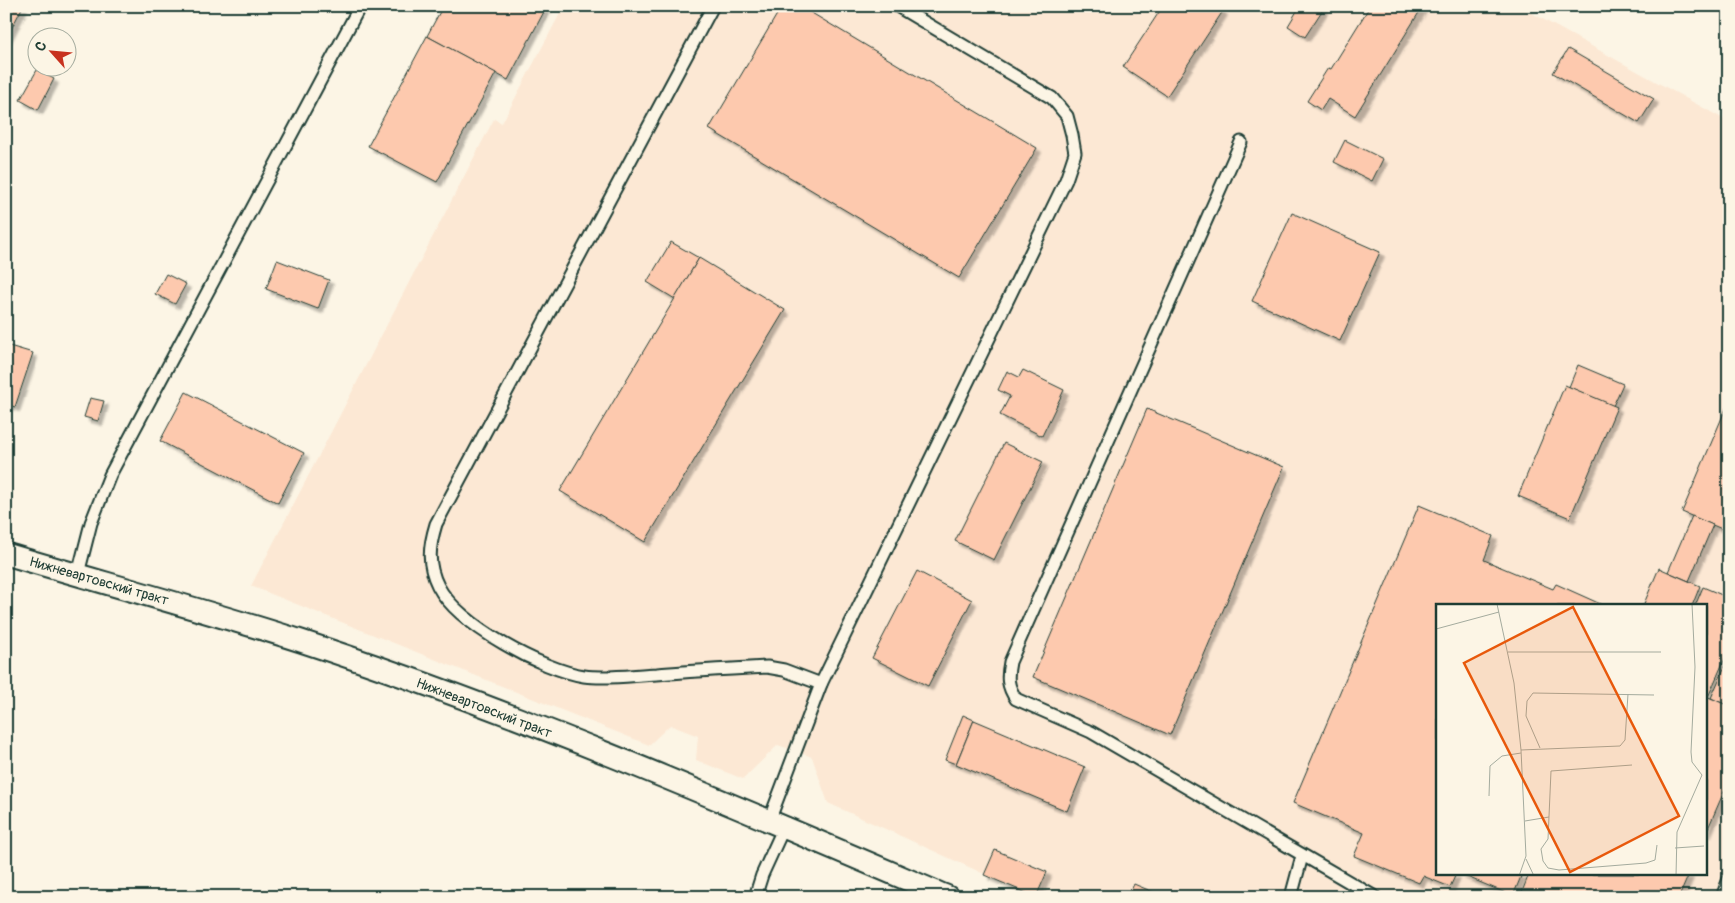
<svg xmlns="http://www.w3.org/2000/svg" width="1735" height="903" viewBox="0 0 1735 903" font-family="Pangolin,sans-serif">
  <defs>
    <filter id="shadow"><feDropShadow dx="4.5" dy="4.5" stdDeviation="1" flood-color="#0004"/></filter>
  </defs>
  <rect width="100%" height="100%" fill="#fcf5e5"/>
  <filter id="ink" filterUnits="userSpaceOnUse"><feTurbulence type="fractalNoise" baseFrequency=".02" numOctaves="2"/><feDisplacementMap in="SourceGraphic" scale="10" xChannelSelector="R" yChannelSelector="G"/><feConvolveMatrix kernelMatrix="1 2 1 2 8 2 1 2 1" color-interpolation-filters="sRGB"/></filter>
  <g filter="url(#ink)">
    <path fill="#fce8d4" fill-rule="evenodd" d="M564 6H1519L1729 122V897H1035L828 803 812 757 778 745 743 779 696 760 698 736 670 725 649 745 251 586 494 119 502 123ZM1438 606H1706V874H1438Z"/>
    <g fill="#fdc9ae" stroke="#1f3d34" filter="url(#shadow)">
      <polygon points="6,6 23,6 6,39"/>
      <polygon points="443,6 547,6 508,80 427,36"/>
      <polygon points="782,6 800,6 1037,148 959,278 709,129"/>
      <polygon points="1163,6 1217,6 1223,11 1167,96 1123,67"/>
      <polygon points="1300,6 1325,6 1305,37 1288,26"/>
      <polygon points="1370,6 1423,6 1355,116 1328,99 1321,110 1307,101 1328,68 1331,69"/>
      <polygon points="427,36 496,73 437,182 368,146"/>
      <polygon points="1568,49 1654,99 1639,123 1553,73"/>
      <polygon points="37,70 54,79 38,110 20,100"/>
      <polygon points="1345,140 1383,159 1372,181 1334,162"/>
      <polygon points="1292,213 1380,252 1340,341 1252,301"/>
      <polygon points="671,242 699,258 675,299 647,282"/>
      <polygon points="699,258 785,310 645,542 560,491"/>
      <polygon points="277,260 329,280 318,309 266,289"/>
      <polygon points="166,274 186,284 175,304 155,294"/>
      <polygon points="6,345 33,353 15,407 6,404"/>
      <polygon points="1578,365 1623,384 1613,406 1569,387"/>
      <polygon points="1023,370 1064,390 1042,436 1000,415 1010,396 998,390 1007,371 1019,377"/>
      <polygon points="1565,385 1617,407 1570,518 1518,496"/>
      <polygon points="186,392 304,453 278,503 160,441"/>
      <polygon points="90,398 104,401 98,421 84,417"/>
      <polygon points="1729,401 1729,532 1682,512"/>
      <polygon points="1147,409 1284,467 1170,735 1033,677"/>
      <polygon points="1004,443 1043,462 994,560 955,541"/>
      <polygon points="1419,505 1493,536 1484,560 1553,589 1556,584 1605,606 1438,606 1438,874 1456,874 1450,887 1423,876 1419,883 1354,856 1364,833 1293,803"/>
      <polygon points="1692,516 1713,525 1689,581 1668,572"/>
      <polygon points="1659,568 1700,586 1692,606 1643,606"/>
      <polygon points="917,571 972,600 928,686 872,658"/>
      <polygon points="1703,587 1729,598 1729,649 1708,697 1706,696 1706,606 1695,606"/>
      <polygon points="1729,657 1729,706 1711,698"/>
      <polygon points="1706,696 1729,706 1729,780 1706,833"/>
      <polygon points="963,715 974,720 956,764 945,760"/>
      <polygon points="974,720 1085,767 1067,811 956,764"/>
      <polygon points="995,850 1047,872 1036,897 984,875"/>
      <polygon points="1460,874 1522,874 1513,896"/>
      <polygon points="1529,874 1689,874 1679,897 1520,897"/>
      <polygon points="1134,884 1165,897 1128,897"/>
    </g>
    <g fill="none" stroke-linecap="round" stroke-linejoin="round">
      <defs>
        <g id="service">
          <path d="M713 6 436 524C429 547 427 564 438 586 458 625 543 670 584 676 608 679 633 675 657 674 693 671 730 669 767 667L784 670 821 684"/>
          <path d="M1241 142 1010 662C1007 677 1007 686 1016 699L1091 732 1375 897"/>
          <polyline points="78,574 91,523 110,475 360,6"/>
          <polyline points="769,821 821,684 1066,180 1075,153 1072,135 1067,116 1052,98 897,6"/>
          <polyline points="755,897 762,875 784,827"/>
          <polyline points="1291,897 1302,856"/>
          <polyline points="1722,897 1729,879"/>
        </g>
        <path id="minor" d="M6 554C104 583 204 610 301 641 521 713 735 806 948 897"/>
      </defs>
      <use href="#service" stroke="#1f3d34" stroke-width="15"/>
      <use href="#minor" stroke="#1f3d34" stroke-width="25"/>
      <use href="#service" stroke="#fcf5e5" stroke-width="11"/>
      <use href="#minor" stroke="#fcf5e5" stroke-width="21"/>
    </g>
  </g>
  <g text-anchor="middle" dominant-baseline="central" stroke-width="5" stroke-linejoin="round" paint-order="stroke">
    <g font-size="14" fill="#1f3d34" stroke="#fcf5e5">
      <text transform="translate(99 581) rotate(16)">Нижневартовский тракт</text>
      <text transform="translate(484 708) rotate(21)">Нижневартовский тракт</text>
    </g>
  </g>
  <g transform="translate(1436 604)">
    <rect width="271" height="271" fill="#fcf5e5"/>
    <path fill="none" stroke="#a4ab9e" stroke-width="1" d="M61 0 78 79 85 146 90 252 83 272M0 25 63 8M72 48H225M104 144 90 112 91 97 97 89 218 91M85 146 184 142 189 136 192 90M196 161 115 167 112 235 105 245 107 257 112 264 123 266 210 259 219 256 221 241M53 192 54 162 66 152 85 149M89 217 113 213M239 244 268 242M90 255 98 272M240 272 241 228 266 171 256 158 255 148 259 63 256 0"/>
    <path fill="#e8590c" fill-opacity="0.15" stroke="#e8590c" stroke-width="2.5" d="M137 3 243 212 134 268 28 59Z"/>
    <rect width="271" height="271" fill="none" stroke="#1f3d34" stroke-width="2.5"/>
  </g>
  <rect width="1735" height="903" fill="none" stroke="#fcf5e5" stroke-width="25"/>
  <rect x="12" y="12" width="1710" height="878" fill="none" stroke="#1f3d34" stroke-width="2" filter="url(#ink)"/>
  <g transform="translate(52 52) rotate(297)"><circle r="24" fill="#fcf5e5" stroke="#a4ab9e"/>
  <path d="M0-4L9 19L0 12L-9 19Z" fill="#c8321e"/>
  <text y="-8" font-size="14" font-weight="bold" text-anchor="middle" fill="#1f3d34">С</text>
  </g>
</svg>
